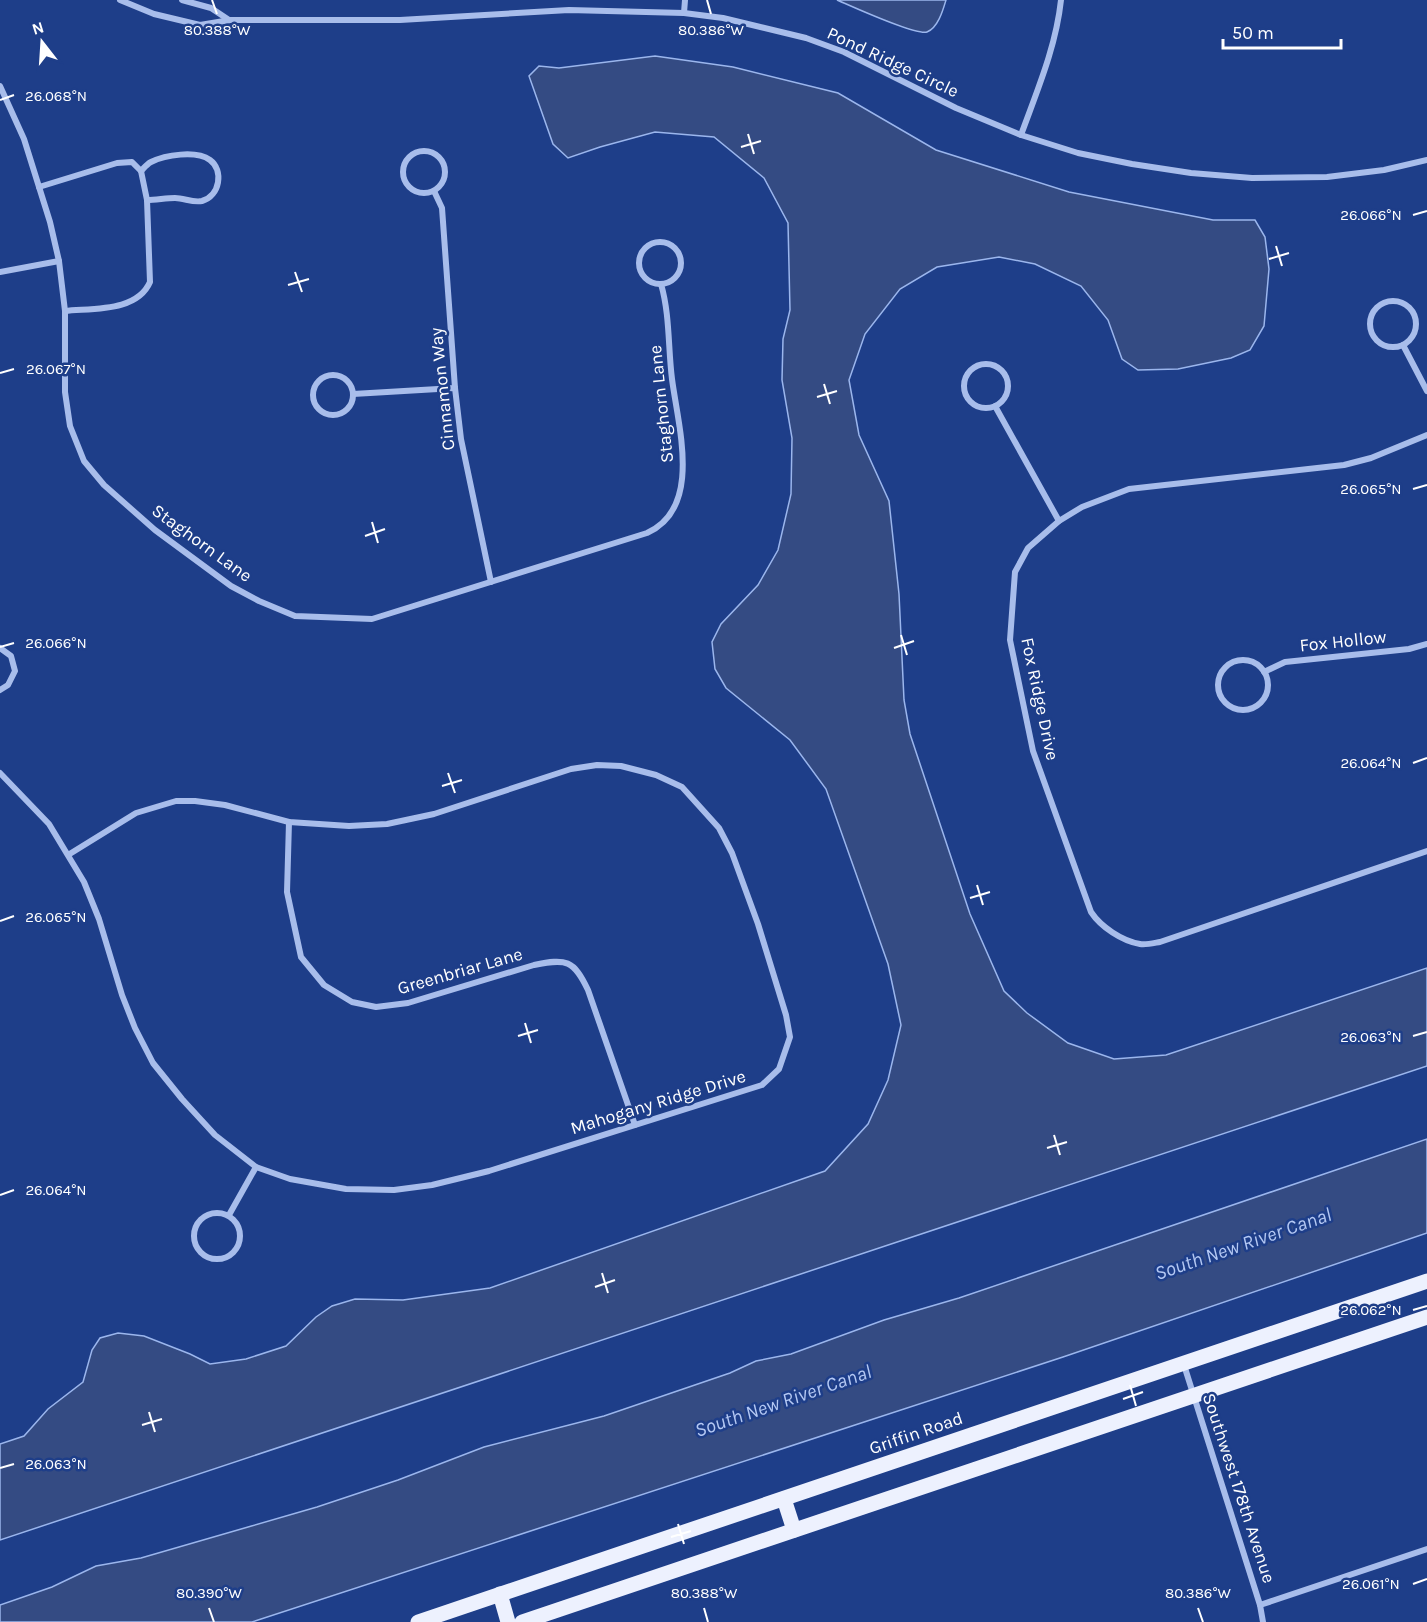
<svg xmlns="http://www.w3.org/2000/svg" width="1427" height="1622" viewBox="0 0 1427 1622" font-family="Karla,sans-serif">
  <rect width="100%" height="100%" fill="#1e3e89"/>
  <g fill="#344b83" stroke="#9bb6ed" stroke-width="1.5">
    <path d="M837 0H946C943 10 938 28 927 32 916 36 851 6 837 0Z"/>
    <polygon points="655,56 733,67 838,93 936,150 1069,192 1213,220 1255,220 1265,237 1269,269 1264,326 1250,350 1231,358 1178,369 1138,370 1122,359 1108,320 1081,286 1035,264 999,257 937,267 900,289 865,334 849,380 859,435 889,501 899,594 904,700 910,734 970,914 1004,991 1027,1013 1068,1043 1114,1059 1166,1055 1427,968 1427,1066 0,1540 0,1444 24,1436 48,1409 83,1382 92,1350 100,1338 118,1333 144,1336 190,1354 210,1364 246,1359 286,1346 316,1317 332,1306 355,1299 403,1300 490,1288 825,1171 868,1124 888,1080 901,1025 888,964 826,789 790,740 726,688 715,669 712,642 721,624 758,585 778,550 791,494 792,438 782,380 783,339 790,310 788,223 764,178 714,137 655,132 600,147 568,158 553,144 529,76 539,66 559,68"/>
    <polygon points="1427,1139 1427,1233 1063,1357 252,1622 0,1622 0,1605 52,1587 96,1566 141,1558 317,1507 398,1480 484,1447 604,1416 730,1373 756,1361 791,1354 884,1320 959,1298"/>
  </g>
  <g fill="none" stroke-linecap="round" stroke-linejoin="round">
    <g stroke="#a8bdeb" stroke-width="6">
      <polyline points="120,0 154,14 200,25 230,20 400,20 569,10 684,13 723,18 806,38 844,52 956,108 1021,135 1078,153 1132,164 1191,173 1252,178 1327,177 1384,170 1427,160"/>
      <polyline points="182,0 211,8 229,20"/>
      <polyline points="684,13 685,0"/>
      <path d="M0 86 24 139 50 222 59 261 65 311V392L70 426 84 461 104 485 155 530 231 586 259 601 295 616 372 619 647 533C703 508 678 426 672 379 668 348 670 315 661 284"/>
      <path d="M1021 135C1037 91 1056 47 1061 0"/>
      <circle cx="424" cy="172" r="21"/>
      <path d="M141 171C144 168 147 164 151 162 165 155 196 150 210 160 224 170 220 196 202 201 193 203 184 198 175 198 166 198 156 200 147 200"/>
      <path d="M39 187 117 163 132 162 141 171 147 200 150 282C137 312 93 308 65 311"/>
      <polyline points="434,191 442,208 455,388 461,439 491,582"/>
      <circle cx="660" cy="263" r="21"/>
      <polyline points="0,272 59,261"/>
      <circle cx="1393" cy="324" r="23"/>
      <polyline points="1403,345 1427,391"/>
      <circle cx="986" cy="386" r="22"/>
      <circle cx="333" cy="395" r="20"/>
      <polyline points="353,394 455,388"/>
      <polyline points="995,406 1059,521"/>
      <path d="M1427 435 1371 458 1344 465 1129 489 1082 507 1059 521 1028 548 1015 572 1010 640 1033 751 1091 912C1101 927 1122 941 1140 944 1146 945 1154 943 1160 942L1427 851"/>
      <polyline points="0,648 11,656 15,671 8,685 0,690"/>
      <circle cx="1243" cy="685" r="25"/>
      <polyline points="1264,672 1285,662 1409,649 1427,644"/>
      <polyline points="0,773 49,824 84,882 99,919 122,995 135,1028 153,1063 182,1099 215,1135 256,1167 290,1179 346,1189 394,1190 432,1185 489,1171 762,1085 779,1069 790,1037 786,1015 758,924 732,853 719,828 682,787 656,775 621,766 597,765 571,769 434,814 387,824 349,826 289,822 225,805 195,801 176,801 136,813 68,855"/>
      <path d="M289 822 287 892 301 957 324 985 352 1002 376 1007 408 1003 534 965C566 958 574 960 588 990L635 1125"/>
      <circle cx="217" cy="1236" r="23"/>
      <polyline points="229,1215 256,1167"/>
      <polyline points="1184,1365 1260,1605 1263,1622"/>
      <polyline points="1260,1605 1427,1549"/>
    </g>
    <g stroke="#edf1fe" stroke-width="15">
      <polyline points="784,1499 794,1530"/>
      <polyline points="500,1594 508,1622"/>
      <polyline points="418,1622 1427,1281"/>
      <polyline points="522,1622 1427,1317"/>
    </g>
  </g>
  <path fill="none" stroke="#fff" stroke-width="2" d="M212 0 217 14M707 0 711 14M0 100 14 95M748 134 754 154M741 147 761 141M1413 215 1427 211M1276 246 1282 266M1269 259 1289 253M295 272 302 292M288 285 309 279M0 373 14 369M824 384 830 404M817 397 837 391M1413 489 1427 485M372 522 378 543M365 536 385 529M901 635 907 655M0 647 14 643M894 648 914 641M1413 763 1427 758M448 773 455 793M442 786 462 780M977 885 983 905M970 898 990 892M0 921 14 916M525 1023 531 1043M518 1036 538 1030M1413 1036 1427 1032M1054 1135 1060 1155M1047 1148 1067 1142M0 1195 14 1190M602 1273 608 1293M595 1287 615 1280M1413 1310 1427 1306M1130 1385 1136 1406M1123 1399 1143 1392M149 1412 155 1432M142 1425 162 1419M0 1468 14 1464M678 1524 684 1544M671 1537 691 1531M1413 1584 1427 1579M209 1608 214 1622M704 1608 708 1622M1198 1608 1203 1622"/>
  <g text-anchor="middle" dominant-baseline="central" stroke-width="5" stroke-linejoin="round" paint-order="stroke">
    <g font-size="18" fill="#fff" stroke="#1e3e89">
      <text transform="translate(893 62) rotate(25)">Pond Ridge Circle</text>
      <text transform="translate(442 389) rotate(-96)">Cinnamon Way</text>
      <text transform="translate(661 404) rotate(-96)">Staghorn Lane</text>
      <text transform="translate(202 543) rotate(36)">Staghorn Lane</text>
      <text transform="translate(1343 641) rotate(-6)">Fox Hollow</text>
      <text transform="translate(1040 699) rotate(78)">Fox Ridge Drive</text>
      <text transform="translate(460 971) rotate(-16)">Greenbriar Lane</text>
      <text transform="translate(658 1102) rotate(-17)">Mahogany Ridge Drive</text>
      <text transform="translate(916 1433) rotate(-19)">Griffin Road</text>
      <text transform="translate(1239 1488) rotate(72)">Southwest 178th Avenue</text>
    </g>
    <g font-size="20" font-style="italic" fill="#b4c8f3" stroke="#1e3e89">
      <text transform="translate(1243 1244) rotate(-19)">South New River Canal</text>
      <text transform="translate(783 1401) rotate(-19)">South New River Canal</text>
    </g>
  </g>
  <g font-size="15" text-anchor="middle" fill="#fff" stroke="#1e3e89" stroke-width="5" stroke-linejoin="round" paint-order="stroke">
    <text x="217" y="35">80.388°W</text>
    <text x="711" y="35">80.386°W</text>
    <text x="56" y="101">26.068°N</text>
    <text x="1371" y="220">26.066°N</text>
    <text x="56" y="374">26.067°N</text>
    <text x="1371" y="494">26.065°N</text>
    <text x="56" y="648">26.066°N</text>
    <text x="1371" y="768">26.064°N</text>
    <text x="56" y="922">26.065°N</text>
    <text x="1371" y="1042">26.063°N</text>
    <text x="56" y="1195">26.064°N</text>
    <text x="1371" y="1315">26.062°N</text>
    <text x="56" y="1469">26.063°N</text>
    <text x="1371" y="1589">26.061°N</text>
    <text x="209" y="1598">80.390°W</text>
    <text x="704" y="1598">80.388°W</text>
    <text x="1198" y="1598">80.386°W</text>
  </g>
  <g transform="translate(42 42) rotate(343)" stroke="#1e3e89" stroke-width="4.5" paint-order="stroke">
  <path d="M0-4.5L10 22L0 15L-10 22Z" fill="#ffffff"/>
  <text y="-9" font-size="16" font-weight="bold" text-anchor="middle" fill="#ffffff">N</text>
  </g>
  <path d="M1223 39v9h118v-9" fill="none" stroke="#ffffff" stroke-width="3"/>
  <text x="1232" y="39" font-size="18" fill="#ffffff" stroke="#1e3e89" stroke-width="4.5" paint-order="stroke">50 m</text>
</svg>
